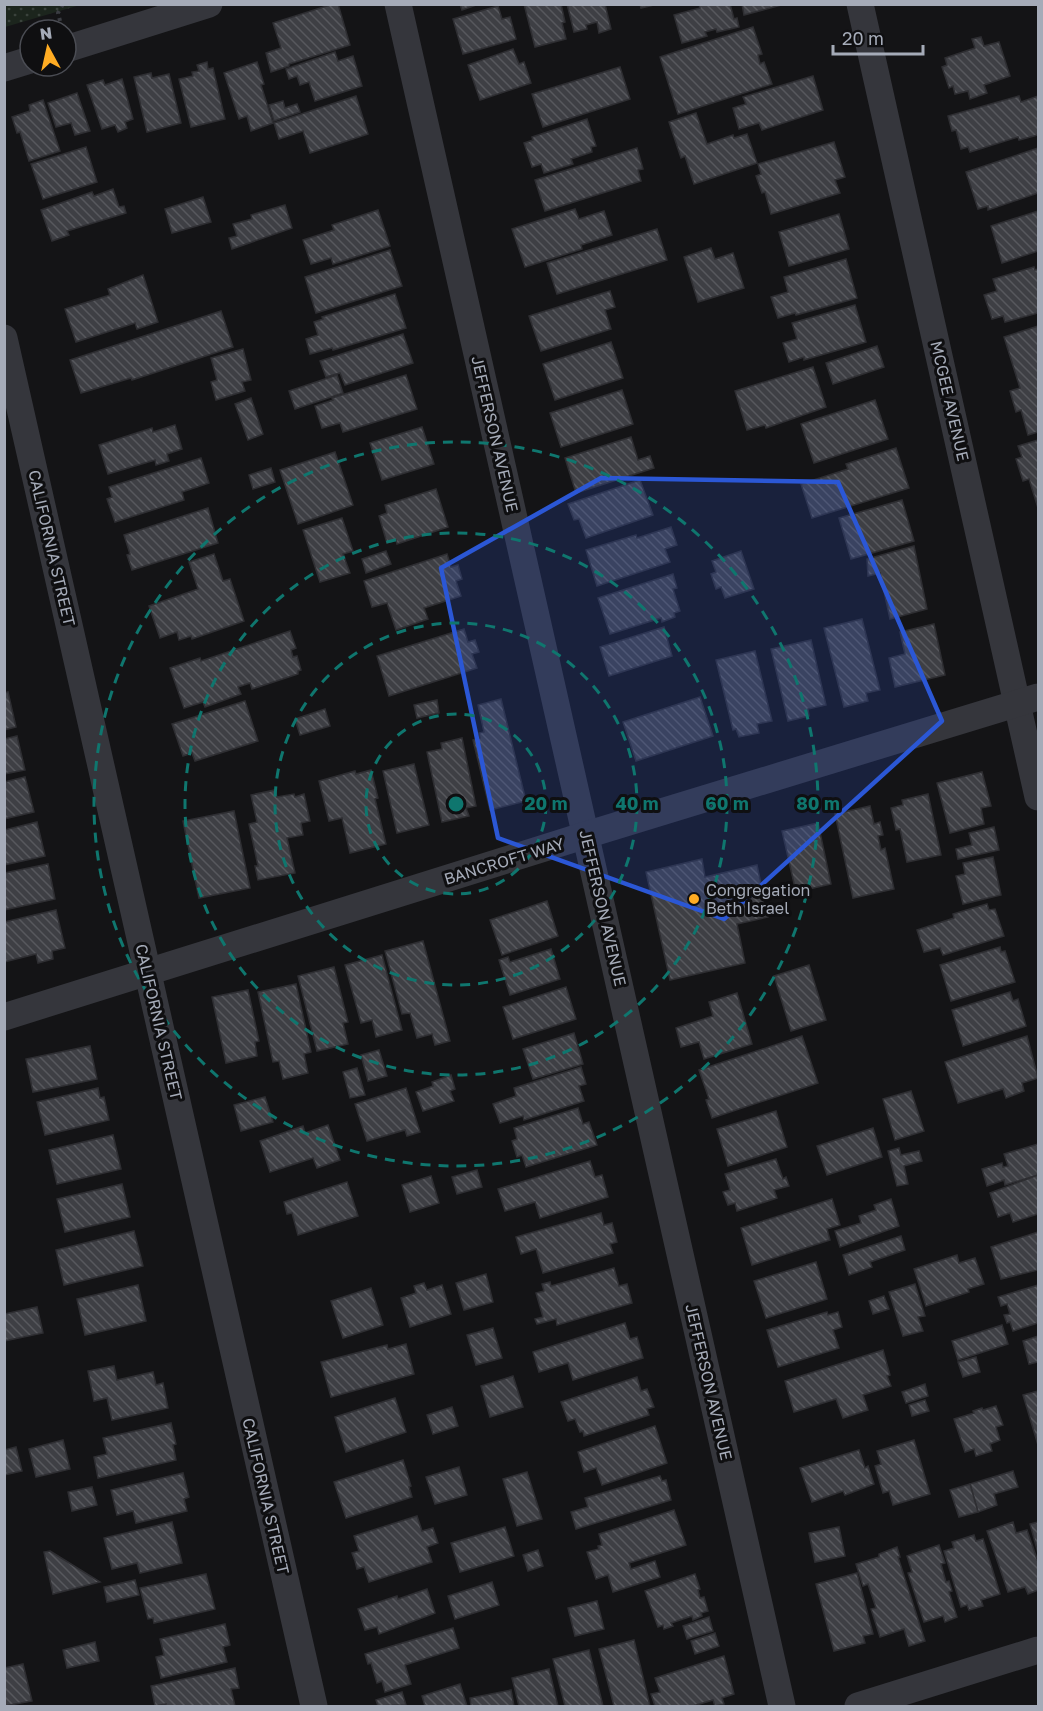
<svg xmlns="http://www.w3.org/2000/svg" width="1043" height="1711" viewBox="0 0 1043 1711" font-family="'Golos Text',sans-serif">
  <defs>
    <pattern id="park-dots" width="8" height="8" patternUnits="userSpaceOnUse" patternTransform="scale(1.5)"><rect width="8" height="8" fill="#1c251d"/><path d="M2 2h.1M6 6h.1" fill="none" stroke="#3a423c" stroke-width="1.8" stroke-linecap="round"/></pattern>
    <pattern id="building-back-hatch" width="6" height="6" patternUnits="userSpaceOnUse" patternTransform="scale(1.5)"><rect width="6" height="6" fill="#3e3f44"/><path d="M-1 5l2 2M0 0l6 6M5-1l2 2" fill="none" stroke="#57585d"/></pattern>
  </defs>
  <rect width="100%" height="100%" fill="#141416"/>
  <polygon fill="url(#park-dots)" points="5,4 80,4 80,5 5,27"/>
  <g fill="url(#building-back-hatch)" stroke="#2e2e32" stroke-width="1.5">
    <polygon points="333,4 338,4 350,45 289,64 289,66 271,72 266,53 281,48 273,23"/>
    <polygon points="460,4 479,4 462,10"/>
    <polygon points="524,4 561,4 565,22 562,23 566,39 535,47"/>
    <polygon points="567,4 605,4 611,29 599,33 597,22 586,25 587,29 574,32"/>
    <polygon points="640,4 658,4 641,8"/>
    <polygon points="699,4 730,4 734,19 737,18 739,27 717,32 716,29 705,32 707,36 682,43 674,15 700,8"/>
    <polygon points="742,4 785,4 744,15"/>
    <polygon points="498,6 502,19 510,17 516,39 463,54 453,19"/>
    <polygon points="753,27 762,54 758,55 760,64 764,62 772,84 678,114 660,57"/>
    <polygon points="981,37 984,46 999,42 1010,76 984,85 987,93 970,99 968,91 955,94 953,86 949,88 942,67 947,65 945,58 975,48 972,39"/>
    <polygon points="513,49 519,64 524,62 531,83 480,100 468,65"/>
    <polygon points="335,52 338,61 353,56 362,86 315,101 309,82 300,85 297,76 289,79 286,69"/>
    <polygon points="207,62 208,69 213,68 225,119 191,127 179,79 193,76 192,72 199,71 197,65"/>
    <polygon points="257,62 264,84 261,85 273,123 251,131 247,116 239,119 224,73"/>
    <polygon points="620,67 630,99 543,127 532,94"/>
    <polygon points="151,73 152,78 169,74 181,123 147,132 134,77"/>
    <polygon points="813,76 823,110 762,130 759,123 739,129 733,108 746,104 743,97"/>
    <polygon points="122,79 133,119 125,122 127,128 118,132 115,125 102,129 87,85 103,80 105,85"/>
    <polygon points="77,93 90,131 75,135 71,123 56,127 48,103"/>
    <polygon points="356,96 368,134 310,153 303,131 279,139 274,123"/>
    <polygon points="1019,96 1021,102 1038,96 1038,135 1019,140 1018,137 970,152 968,147 961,149 956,130 952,131 948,116"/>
    <polygon points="43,100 60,151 29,161 20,132 17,133 12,117 30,111 29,105"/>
    <polygon points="283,101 285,108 297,104 300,112 274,121 269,105"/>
    <polygon points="696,113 707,144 733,135 734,138 747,134 757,163 694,184 685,156 681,158 669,122"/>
    <polygon points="587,119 596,146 591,147 592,152 571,159 573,164 544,173 541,164 532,167 524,143 533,140 532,137"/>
    <polygon points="834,142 845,177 835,180 840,193 771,214 765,192 762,193 756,176 761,174 758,164"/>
    <polygon points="86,147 97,182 43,199 31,164"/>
    <polygon points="637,148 643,169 638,170 641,181 545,211 535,180"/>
    <polygon points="1038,148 1038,193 988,210 988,206 978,209 966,172"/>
    <polygon points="113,189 119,207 124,206 126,213 67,231 69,235 52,241 41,210 92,192 94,196"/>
    <polygon points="203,197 211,222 172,233 165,209"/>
    <polygon points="285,205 292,228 232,249 229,238 237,236 233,224 252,219 251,215"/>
    <polygon points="575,209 579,219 604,211 612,235 581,245 582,249 525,267 512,229"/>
    <polygon points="378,210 390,246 333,264 331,258 311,264 303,240 334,230 332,225"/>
    <polygon points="1038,211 1038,251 1002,263 991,226"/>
    <polygon points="839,214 849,249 789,266 779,232"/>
    <polygon points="657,229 667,260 557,294 547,263"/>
    <polygon points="711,248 715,259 733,253 744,288 698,302 684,257"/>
    <polygon points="390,250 402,286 316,313 305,277"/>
    <polygon points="846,259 857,298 796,315 795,313 778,318 771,297 788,292 784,277"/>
    <polygon points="1034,267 1035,270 1038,269 1038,313 1005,322 1003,316 992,319 984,295 997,291 993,279"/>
    <polygon points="143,275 158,322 137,329 135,323 76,342 65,309 110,295 108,289"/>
    <polygon points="610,291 615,307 605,310 611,329 541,351 529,316"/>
    <polygon points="395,294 406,328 333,350 332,348 310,354 306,339 318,335 314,322 323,319 322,317"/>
    <polygon points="855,305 866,342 804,360 804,357 789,362 783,343 797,339 792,323"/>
    <polygon points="221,311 233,347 132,380 131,378 81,393 70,360"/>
    <polygon points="1038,326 1038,432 1028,435 1021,410 1016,412 1010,391 1020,388 1004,337"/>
    <polygon points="403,334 413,363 345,385 340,373 326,377 320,361"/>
    <polygon points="611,342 623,378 555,400 543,364"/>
    <polygon points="877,346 884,367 833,384 826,363"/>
    <polygon points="243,349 251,380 242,382 245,391 216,400 211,382 217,380 211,358"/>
    <polygon points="813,367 826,407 766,428 765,425 747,430 735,391"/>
    <polygon points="337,375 343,393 295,409 289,391"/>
    <polygon points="406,375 417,409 343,432 340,423 322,428 315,406 333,400 332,398"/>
    <polygon points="622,390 633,424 561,447 550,413"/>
    <polygon points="251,398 263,434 248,440 235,404"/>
    <polygon points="875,400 888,439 814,463 801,424"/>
    <polygon points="175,425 182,449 167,454 169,461 156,465 155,460 108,474 99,445 152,428 153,432"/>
    <polygon points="422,427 434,464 382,480 370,443"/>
    <polygon points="631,437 638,460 650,456 654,468 576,493 565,458"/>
    <polygon points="1038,440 1038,508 1029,479 1023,481 1016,459 1022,457 1018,446"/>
    <polygon points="896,448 909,488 812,518 801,484 848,469 846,464"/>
    <polygon points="335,452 353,505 298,524 280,470"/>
    <polygon points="201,458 209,483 182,492 184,500 115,522 107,499 112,497 109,487"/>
    <polygon points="271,468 275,482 253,489 249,475"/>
    <polygon points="640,480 653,515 586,538 579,519 574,520 568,504"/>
    <polygon points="436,489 448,527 397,544 396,540 387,543 379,516 387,513 385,505"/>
    <polygon points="902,500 914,541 851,559 839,518"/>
    <polygon points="208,508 218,543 132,570 127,555 130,554 124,535"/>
    <polygon points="342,518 353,551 343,554 350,573 320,582 303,530"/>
    <polygon points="671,527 677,545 665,549 670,562 597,586 586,550 636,535 637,538"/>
    <polygon points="914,546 927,609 890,619 880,573 868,576 867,559"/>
    <polygon points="386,551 391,564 366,573 362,559"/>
    <polygon points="741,551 754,589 725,598 721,587 716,589 711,574 716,572 712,561"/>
    <polygon points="214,554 223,581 230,579 244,621 192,639 191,636 179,640 177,632 160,638 149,606 198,589 189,562"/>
    <polygon points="447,554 451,567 458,565 462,579 456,581 461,596 424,608 428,619 396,630 387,603 372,607 364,581"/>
    <polygon points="673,574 677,588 673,589 680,611 674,613 675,617 662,622 661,618 610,634 598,598"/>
    <polygon points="862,619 880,690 866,693 868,701 844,707 824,628"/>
    <polygon points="934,624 945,675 895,687 889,658 905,654 900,632"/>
    <polygon points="664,627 672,656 609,676 600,647"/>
    <polygon points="464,629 468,642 475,640 479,652 472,654 477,668 389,696 377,656"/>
    <polygon points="290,631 296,648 291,650 293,657 297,656 301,670 298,671 298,674 252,689 250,683 238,687 241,694 205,707 203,702 184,708 170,668 200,658 201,661"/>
    <polygon points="811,640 826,705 808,709 809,716 788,721 771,649"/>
    <polygon points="755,651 772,721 757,724 759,733 739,737 736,729 733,730 716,660"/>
    <polygon points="8,692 16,727 4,730 4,693"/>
    <polygon points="700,697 713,736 636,761 623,722"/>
    <polygon points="501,699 526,801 490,810 473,740 480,738 479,733 484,732 478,705"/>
    <polygon points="437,700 439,713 417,718 414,705"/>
    <polygon points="245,701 258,741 195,761 192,753 183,756 172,724"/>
    <polygon points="325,709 330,726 300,735 295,719"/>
    <polygon points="17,736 25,770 4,774 4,739"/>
    <polygon points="462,738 476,806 466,808 469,816 442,822 427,752 442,749 441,743"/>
    <polygon points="414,764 429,825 397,833 383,771"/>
    <polygon points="371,770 378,798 375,799 386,844 350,853 342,818 329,821 319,781 355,771 356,774"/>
    <polygon points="982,772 991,806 981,808 984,824 950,833 937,783"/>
    <polygon points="25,777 34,812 4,819 4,782"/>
    <polygon points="275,790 277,797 294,794 295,797 304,794 310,821 301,823 303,835 287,838 295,873 258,880 255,866 258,866 249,824 257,822 251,795"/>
    <polygon points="928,794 941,855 907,862 900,829 896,830 891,808 903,805 902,800"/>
    <polygon points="870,806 874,824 880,822 883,835 878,836 881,850 885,848 894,889 853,898 835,814"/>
    <polygon points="234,811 250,888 199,898 183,821"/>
    <polygon points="37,822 45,856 4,865 4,830"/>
    <polygon points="818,823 831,884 796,892 782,831"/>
    <polygon points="994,827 999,850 958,859 956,849 972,845 969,833"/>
    <polygon points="993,857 1001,895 963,904 956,876 965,874 963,863"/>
    <polygon points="702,859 705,877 757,865 768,917 737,924 745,963 670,980 646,872"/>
    <polygon points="48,864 55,899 4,910 4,873"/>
    <polygon points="547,901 558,936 502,955 490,920"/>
    <polygon points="987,904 989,910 995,909 1004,936 943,955 940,948 924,952 917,930 954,918 953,914"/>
    <polygon points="56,910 65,948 52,951 53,959 38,963 36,954 4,962 4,922"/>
    <polygon points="423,941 450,1041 435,1045 432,1034 417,1038 410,1013 402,1014 385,951"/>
    <polygon points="1000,947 1001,952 1005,951 1015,982 951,1001 940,965"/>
    <polygon points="551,949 560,979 510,995 499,960 508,957 510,962"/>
    <polygon points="382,955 402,1030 376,1037 372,1020 361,1023 345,965"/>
    <polygon points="809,965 826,1020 791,1031 774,976"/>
    <polygon points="334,967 348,1022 343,1023 348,1044 317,1051 298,976"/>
    <polygon points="296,984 311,1052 304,1054 308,1073 283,1079 279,1061 273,1062 258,992"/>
    <polygon points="566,987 576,1019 513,1039 503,1007"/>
    <polygon points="248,990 259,1041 255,1042 257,1056 226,1063 212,997"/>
    <polygon points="1010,992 1013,1001 1018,999 1026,1026 963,1046 952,1010"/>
    <polygon points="737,993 752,1044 704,1059 699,1042 681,1047 676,1028 713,1016 709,1002"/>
    <polygon points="574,1033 583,1064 533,1079 523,1049"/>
    <polygon points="802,1036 818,1083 712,1118 706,1100 709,1099 699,1070"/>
    <polygon points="1027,1036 1038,1078 1022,1083 1024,1091 1006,1098 1003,1089 958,1103 945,1062"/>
    <polygon points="90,1046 97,1079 33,1092 26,1059"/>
    <polygon points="379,1050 387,1076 368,1081 361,1055"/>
    <polygon points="581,1067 586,1084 579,1086 584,1101 524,1120 523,1116 500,1123 493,1104 516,1096 514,1088"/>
    <polygon points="357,1068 365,1095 350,1098 343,1072"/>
    <polygon points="451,1075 455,1089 450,1091 454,1101 423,1111 416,1092 433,1086 432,1082"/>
    <polygon points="98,1088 100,1098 104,1097 109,1120 45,1135 37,1102"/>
    <polygon points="406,1088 420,1132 407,1136 405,1130 367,1141 355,1104"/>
    <polygon points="911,1091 924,1131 895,1140 883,1099"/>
    <polygon points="265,1097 273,1122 241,1131 234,1105"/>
    <polygon points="578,1108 583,1124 589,1122 597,1145 526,1167 522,1155 517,1157 512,1141 517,1139 514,1128"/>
    <polygon points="776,1111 787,1147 728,1166 717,1129"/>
    <polygon points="328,1125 340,1160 317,1168 313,1158 270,1172 260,1141 303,1126 305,1133"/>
    <polygon points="873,1128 882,1157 827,1175 817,1146"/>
    <polygon points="113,1135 121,1169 57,1184 49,1150"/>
    <polygon points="1038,1144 1038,1175 1005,1185 1004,1180 987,1186 982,1169 1002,1163 1003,1167 1008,1166 1004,1154"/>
    <polygon points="899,1148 901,1155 919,1151 922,1161 904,1166 908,1184 897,1186 888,1151"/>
    <polygon points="776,1159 783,1179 786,1177 789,1186 774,1190 777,1198 737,1211 735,1203 728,1205 723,1192 730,1190 725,1174"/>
    <polygon points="590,1161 595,1177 602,1175 608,1197 540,1218 535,1202 505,1211 498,1189"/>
    <polygon points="477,1170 482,1187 457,1194 452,1177"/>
    <polygon points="1038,1175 1038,1214 1013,1222 1010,1213 998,1217 990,1193"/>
    <polygon points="431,1176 439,1203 410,1212 402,1185"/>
    <polygon points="347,1182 358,1216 298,1235 292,1213 287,1214 284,1202"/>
    <polygon points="122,1184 130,1217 65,1232 57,1199"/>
    <polygon points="832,1199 840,1225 827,1229 830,1240 752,1265 741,1228"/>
    <polygon points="891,1199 899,1226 840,1247 835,1231 861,1223 859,1216 876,1210 874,1205"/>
    <polygon points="601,1213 604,1225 612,1223 617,1242 610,1244 613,1253 543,1273 536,1249 521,1254 516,1237"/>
    <polygon points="134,1231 143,1266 64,1285 56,1250"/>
    <polygon points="1038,1232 1038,1270 1001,1279 991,1247"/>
    <polygon points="901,1236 905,1250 870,1262 872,1267 849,1275 843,1255"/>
    <polygon points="957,1255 959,1263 975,1258 984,1284 968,1289 969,1292 926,1306 914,1269"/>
    <polygon points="816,1262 827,1299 766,1318 754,1281"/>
    <polygon points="614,1268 619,1286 627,1284 632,1303 557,1325 556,1319 537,1324 535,1319 543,1317 536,1293 544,1291 542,1284 550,1282 551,1286"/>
    <polygon points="486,1274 493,1302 464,1310 456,1283"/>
    <polygon points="424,1283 427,1290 442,1285 451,1314 410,1327 401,1298 416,1293 414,1286"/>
    <polygon points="915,1284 925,1316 918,1317 923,1331 903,1336 889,1292"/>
    <polygon points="138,1285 146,1321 85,1335 77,1299"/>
    <polygon points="1038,1285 1038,1323 1013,1331 1010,1322 1007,1323 1004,1315 1010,1314 1007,1304 1001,1306 998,1297"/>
    <polygon points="371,1288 383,1325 343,1338 331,1301"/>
    <polygon points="884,1296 889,1309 873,1314 869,1301"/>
    <polygon points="37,1307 43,1333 4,1341 4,1314"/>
    <polygon points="827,1312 828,1315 838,1312 842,1327 833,1330 839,1348 778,1367 767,1330"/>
    <polygon points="625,1323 630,1339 637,1337 643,1358 573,1380 568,1363 539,1372 533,1352"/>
    <polygon points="1002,1325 1008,1344 958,1360 952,1341"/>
    <polygon points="493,1328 502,1358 476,1365 467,1335"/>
    <polygon points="1038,1336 1038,1362 1029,1364 1023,1341"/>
    <polygon points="406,1344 414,1374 331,1397 321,1362 387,1345 388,1349"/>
    <polygon points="883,1350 890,1375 887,1376 891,1386 863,1395 868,1410 843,1418 836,1399 794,1412 785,1381"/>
    <polygon points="976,1357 980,1372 963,1377 958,1362"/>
    <polygon points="114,1366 117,1380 153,1372 156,1385 163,1383 168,1408 112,1420 107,1398 94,1401 88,1371"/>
    <polygon points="513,1376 523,1407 490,1417 481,1386"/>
    <polygon points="637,1377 641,1391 647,1389 654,1407 647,1409 649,1415 584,1436 583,1431 580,1432 575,1419 568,1421 561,1402"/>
    <polygon points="925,1384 928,1396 906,1403 902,1392"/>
    <polygon points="1038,1391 1038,1445 1023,1395"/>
    <polygon points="395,1398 406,1432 346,1452 335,1417"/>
    <polygon points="925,1400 929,1411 912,1416 909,1405"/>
    <polygon points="996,1406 1003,1425 996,1427 1000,1440 990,1444 992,1451 976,1456 974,1449 965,1452 954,1419 974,1413 973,1411 982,1408 983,1410"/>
    <polygon points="452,1407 458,1426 433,1434 427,1415"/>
    <polygon points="171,1423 176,1444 173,1445 176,1460 98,1478 94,1457 107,1454 103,1438"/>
    <polygon points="655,1426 667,1463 602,1485 596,1468 584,1472 578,1452"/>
    <polygon points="63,1440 70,1469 36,1477 29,1449"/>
    <polygon points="914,1440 930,1494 893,1505 889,1491 883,1493 875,1466 881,1464 877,1451"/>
    <polygon points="16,1447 22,1471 4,1475 4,1450"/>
    <polygon points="859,1450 865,1468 868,1466 874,1484 845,1495 843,1491 812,1502 800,1468"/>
    <polygon points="403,1460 411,1486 409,1487 412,1497 346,1518 334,1482"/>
    <polygon points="459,1467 467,1495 435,1504 426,1477"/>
    <polygon points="1013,1471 1018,1487 994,1494 997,1505 978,1512 970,1484"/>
    <polygon points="527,1472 542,1519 517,1526 503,1479"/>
    <polygon points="183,1473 189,1497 184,1499 187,1511 136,1523 133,1511 117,1515 111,1490"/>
    <polygon points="660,1476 662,1481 666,1480 671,1500 576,1529 571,1512 588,1507 585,1498"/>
    <polygon points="970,1484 978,1512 959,1517 950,1490"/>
    <polygon points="92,1487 97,1505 72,1511 68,1492"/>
    <polygon points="674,1510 686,1545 629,1563 631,1569 655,1561 660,1577 613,1592 608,1575 596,1579 587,1552 599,1549 598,1546 602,1545 599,1534"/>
    <polygon points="417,1516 422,1531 433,1528 438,1543 427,1547 432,1562 369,1582 364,1567 357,1569 355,1561 352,1553 359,1551 354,1536"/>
    <polygon points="172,1522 182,1563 140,1573 137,1563 112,1569 104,1538"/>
    <polygon points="1013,1522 1016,1533 1027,1530 1038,1562 1038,1590 1028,1594 1025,1587 1008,1592 987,1531"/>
    <polygon points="1038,1522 1038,1553 1030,1524"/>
    <polygon points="505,1527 514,1556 460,1572 451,1543"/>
    <polygon points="839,1527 845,1556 815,1562 809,1533"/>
    <polygon points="974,1535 976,1541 983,1539 1000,1594 981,1600 983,1606 969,1610 967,1605 961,1607 944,1551 954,1548 952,1542"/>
    <polygon points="939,1545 945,1563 941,1564 946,1582 949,1581 952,1591 949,1592 957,1617 945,1622 943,1616 924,1622 908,1573 912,1572 907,1556"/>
    <polygon points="897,1547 900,1557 898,1557 925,1641 909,1646 904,1629 880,1637 871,1609 876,1608 868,1584 863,1586 856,1564 879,1557 879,1554"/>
    <polygon points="538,1550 543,1566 528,1571 523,1555"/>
    <polygon points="50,1551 100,1582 53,1594 44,1552"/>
    <polygon points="857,1573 873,1634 863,1636 865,1643 834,1651 816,1584"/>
    <polygon points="206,1574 215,1609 154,1623 153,1618 148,1619 140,1588"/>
    <polygon points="695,1574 700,1589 698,1590 700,1598 704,1597 708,1611 701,1613 702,1616 693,1620 692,1616 671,1623 673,1626 664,1629 663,1625 658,1627 645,1591"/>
    <polygon points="135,1580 139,1595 107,1602 104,1587"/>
    <polygon points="492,1582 499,1605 455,1619 448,1596"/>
    <polygon points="427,1589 435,1613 379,1634 377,1627 365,1630 358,1609 397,1596 398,1599"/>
    <polygon points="597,1601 604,1629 575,1636 568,1608"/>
    <polygon points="709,1617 713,1631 687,1639 683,1626"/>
    <polygon points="225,1624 230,1645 223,1647 227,1662 161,1678 156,1657 164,1655 160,1639"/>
    <polygon points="453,1628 459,1648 405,1665 411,1684 385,1692 382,1681 377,1683 371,1663 368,1664 365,1654"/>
    <polygon points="715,1633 719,1646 695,1654 691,1641"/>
    <polygon points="634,1640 650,1706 614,1706 599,1649"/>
    <polygon points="95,1642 99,1661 67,1668 63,1650"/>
    <polygon points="589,1650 603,1706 565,1706 553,1659"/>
    <polygon points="724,1656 734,1694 722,1698 724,1704 715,1706 713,1700 693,1706 655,1706 651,1694 660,1692 655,1678"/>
    <polygon points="23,1664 32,1701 4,1706 4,1668"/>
    <polygon points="235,1668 239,1688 231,1689 235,1706 166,1706 166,1704 155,1706 151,1686"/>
    <polygon points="549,1669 558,1706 519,1706 512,1678"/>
    <polygon points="460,1684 467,1706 425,1706 422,1696"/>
    <polygon points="511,1690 514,1706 471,1706 470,1698"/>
    <polygon points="402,1692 406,1705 378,1706 376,1700"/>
  </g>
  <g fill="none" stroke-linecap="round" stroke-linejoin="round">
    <polyline stroke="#3b3d43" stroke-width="4" stroke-dasharray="3 4.5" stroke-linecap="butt" points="60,21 58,13 63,4"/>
    <g stroke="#35363c" stroke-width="27">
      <polyline points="398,4 782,1706"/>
      <polyline points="860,4 1038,797"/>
      <polyline points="66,49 209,4"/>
      <polyline points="4,68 30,60"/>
      <polyline points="4,338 314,1706"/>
      <polyline points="4,1017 586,835 1038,697"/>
      <polyline points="858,1706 1038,1650"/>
    </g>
  </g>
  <path fill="#2b57d5" fill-opacity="0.2" stroke="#2b57d5" stroke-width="4.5" stroke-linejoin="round" d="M601 478 838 482 942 721 724 919 498 838 441 568Z"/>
  <g fill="none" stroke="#0f766e" stroke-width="3" stroke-dasharray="10 8">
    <circle cx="456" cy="804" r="90"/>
    <circle cx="456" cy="804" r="181"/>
    <circle cx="456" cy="804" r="271"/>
    <circle cx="456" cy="804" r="362"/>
  </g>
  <circle fill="#ffac23" stroke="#0f0f11" stroke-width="2" cx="694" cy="899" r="6"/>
  <g text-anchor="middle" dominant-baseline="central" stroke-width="6" stroke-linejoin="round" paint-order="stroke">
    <g font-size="16" fill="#a5abb8" stroke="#0f0f11">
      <text transform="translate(950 401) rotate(77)">MCGEE AVENUE</text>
      <text transform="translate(495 434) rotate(77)">JEFFERSON AVENUE</text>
      <text transform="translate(52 548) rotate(77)">CALIFORNIA STREET</text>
      <text transform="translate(504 861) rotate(-17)">BANCROFT WAY</text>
      <text transform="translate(603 908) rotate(77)">JEFFERSON AVENUE</text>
      <text transform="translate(159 1022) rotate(77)">CALIFORNIA STREET</text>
      <text transform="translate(709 1382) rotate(77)">JEFFERSON AVENUE</text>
      <text transform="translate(266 1496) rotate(77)">CALIFORNIA STREET</text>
    </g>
    <g font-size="16" fill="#a5abb8" stroke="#0f0f11" text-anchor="start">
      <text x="706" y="890">Congregation<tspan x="706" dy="18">Beth Israel</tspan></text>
    </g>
  </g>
  <circle cx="456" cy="804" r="9" fill="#0f766e" stroke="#0f0f11" stroke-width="3"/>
  <g font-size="18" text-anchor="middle" font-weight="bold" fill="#0f766e" stroke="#0f0f11" stroke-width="6" stroke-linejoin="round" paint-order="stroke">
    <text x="546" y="810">20 m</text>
    <text x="637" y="810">40 m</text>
    <text x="727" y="810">60 m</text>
    <text x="818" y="810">80 m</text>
  </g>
  <rect width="1043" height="1711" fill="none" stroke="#a5abb8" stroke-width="12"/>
  <g transform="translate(48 48) rotate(352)"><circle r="28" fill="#0f0f11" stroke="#4b4d54" stroke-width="1.5"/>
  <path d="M0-4.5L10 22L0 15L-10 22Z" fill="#ffac23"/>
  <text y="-9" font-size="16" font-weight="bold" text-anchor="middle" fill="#a5abb8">N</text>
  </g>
  <path d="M833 45v9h90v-9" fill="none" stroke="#a5abb8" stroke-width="3"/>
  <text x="842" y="45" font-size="18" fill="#a5abb8" stroke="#0f0f11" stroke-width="4.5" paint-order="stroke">20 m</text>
</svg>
